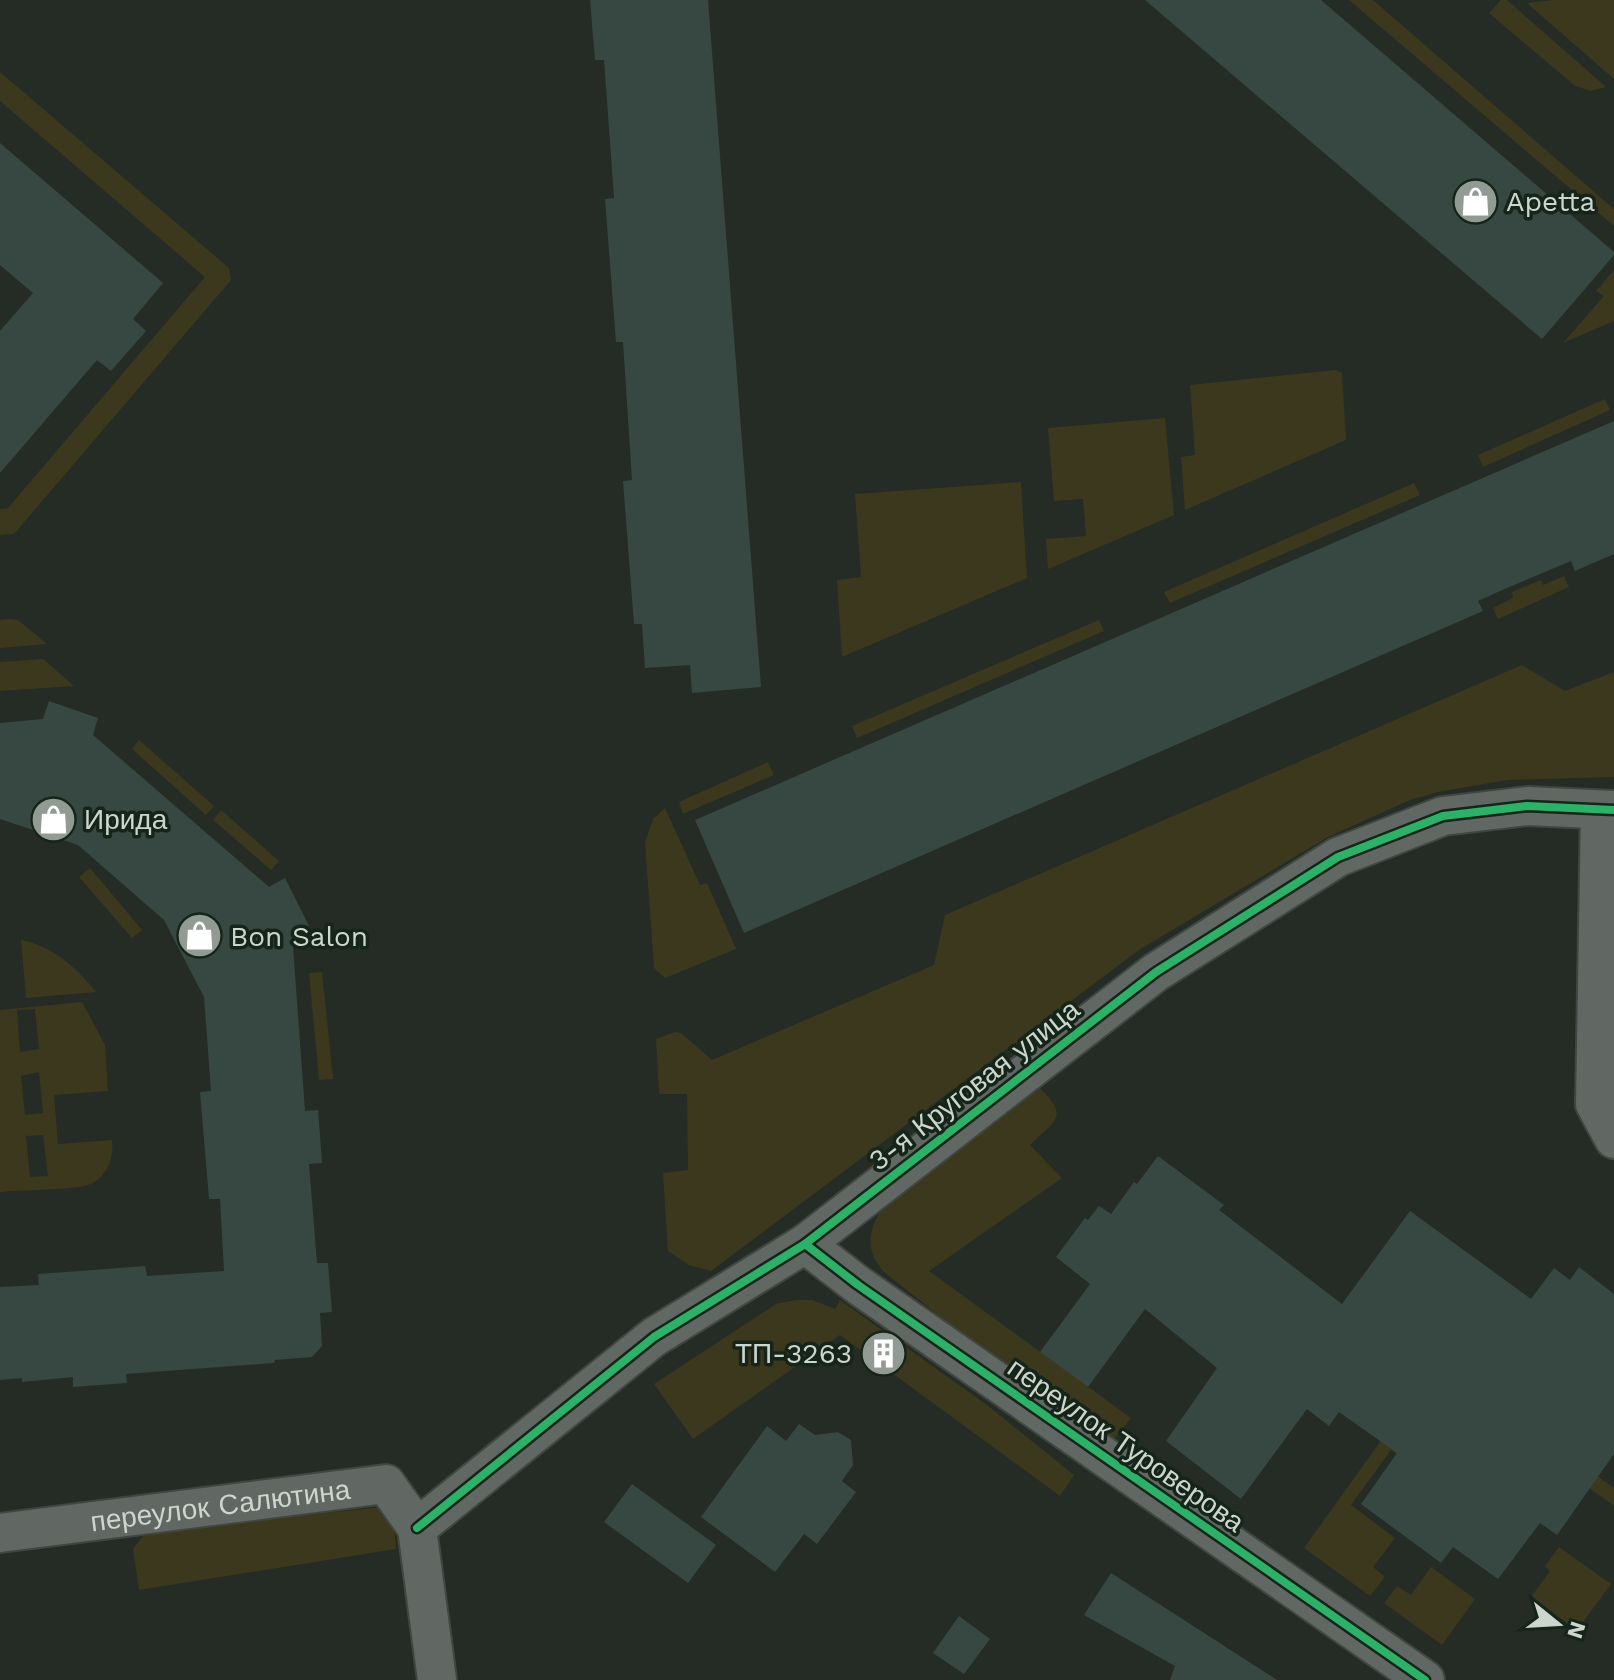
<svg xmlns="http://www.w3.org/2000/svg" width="1614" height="1680" viewBox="0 0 1614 1680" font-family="'Work Sans',sans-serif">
  <rect width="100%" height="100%" fill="#242c25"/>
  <g fill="#3c381d" fill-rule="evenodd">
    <polygon points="1349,0 1373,0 1614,209 1614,226"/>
    <polygon points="1501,0 1507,0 1606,87 1591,91 1575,86 1489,13"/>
    <polygon points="1553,0 1614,0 1614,79 1527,3"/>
    <polygon points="0,72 229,268 231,280 14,534 0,535 0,509 8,508 205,277 0,101"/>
    <polygon points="1614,270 1614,321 1563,343 1604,296 1596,291"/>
    <polygon points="1336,370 1342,373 1346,440 1185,510 1181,457 1195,455 1190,385"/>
    <polygon points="1605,399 1610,410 1483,467 1478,455"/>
    <polygon points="1165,418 1174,515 1048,569 1046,539 1086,536 1083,499 1054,501 1048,428"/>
    <polygon points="1021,482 1027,578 842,657 837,580 861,577 855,494"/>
    <polygon points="1414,483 1420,495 1170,603 1164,592"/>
    <polygon points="1564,576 1569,587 1498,619 1493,608 1513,598 1512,592 1541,580 1543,585"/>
    <polygon points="8,619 18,620 47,644 0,648 0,620"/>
    <polygon points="1099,620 1104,631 857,738 852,726"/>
    <polygon points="43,659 74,686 0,691 0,662"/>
    <polygon points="1522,665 1565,691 1614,672 1614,777 1507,780 1438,792 1410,800 1328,837 1139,950 711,1271 689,1265 668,1251 663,1173 688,1170 687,1094 659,1094 656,1039 675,1032 681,1033 712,1060 934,965 945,915"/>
    <polygon points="139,740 214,806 206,815 132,749"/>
    <polygon points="768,762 774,775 683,814 679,802"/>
    <polygon points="665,808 700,885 707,883 736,949 665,978 654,968 645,843 653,819"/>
    <polygon points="221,810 279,861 271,870 213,820"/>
    <polygon points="90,868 142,930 132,938 79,877"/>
    <path d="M21 940C53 946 76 967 96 992L26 998Z"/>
    <polygon points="322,972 333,1079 319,1080 309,973"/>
    <path d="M82 1002 105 1045 108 1091 54 1095 58 1144 112 1140C114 1158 108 1175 91 1184 78 1190 18 1190 0 1192V1010ZM35 1009 39 1049 20 1052 17 1010ZM39 1072 43 1113 25 1115 21 1076ZM43 1135 48 1176 30 1177 26 1136Z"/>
    <path d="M1040 1088C1070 1118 1055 1120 1030 1145L1062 1178 929 1271 1131 1418 1106 1449 884 1272C865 1251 868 1232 881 1210Z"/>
    <polygon points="796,1300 812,1300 835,1309 840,1300 987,1405 1074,1475 1060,1496 840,1335 693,1439 654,1384 776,1304"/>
    <polygon points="1438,1361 1614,1488 1614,1506 1458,1392 1407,1462 1391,1450 1351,1505 1395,1538 1373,1567 1385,1577 1370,1596 1304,1548"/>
    <polygon points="392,1506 396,1549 139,1590 133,1549 146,1532"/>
    <polygon points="1559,1547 1611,1584 1577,1630 1531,1597 1550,1571 1545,1566"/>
    <polygon points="1431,1567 1475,1599 1442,1645 1384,1603 1397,1586 1411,1595"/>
  </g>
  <g fill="#374842">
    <polygon points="590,0 708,0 761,687 692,693 690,665 645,668 642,624 634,624 623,481 632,480 623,342 616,342 605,199 614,198 604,60 595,60"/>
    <polygon points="1145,0 1321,0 1614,252 1614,255 1542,339"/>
    <polygon points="0,143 163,283 133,319 146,331 111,371 97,360 0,473 0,331 33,293 0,265"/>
    <polygon points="1614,421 1614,554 1575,571 1571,561 1500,591 1478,601 1483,611 744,933 695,820"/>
    <polygon points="49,701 98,718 93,735 269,887 285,878 309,926 292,933 305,1111 318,1110 322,1163 309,1164 317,1263 328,1263 332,1312 320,1313 322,1346 312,1357 275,1360 274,1363 126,1374 127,1383 73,1387 73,1377 22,1382 22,1378 0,1380 0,1287 39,1285 38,1274 80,1271 145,1266 147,1276 224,1271 220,1199 209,1199 200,1092 211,1091 204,997 164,920 78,845 0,819 0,723 43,719"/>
    <polygon points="1158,1156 1224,1205 1219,1210 1342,1304 1410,1211 1531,1299 1554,1268 1570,1280 1579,1267 1614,1294 1614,1454 1557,1535 1540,1523 1498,1579 1453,1547 1441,1563 1361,1504 1397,1453 1339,1412 1329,1426 1307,1409 1241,1499 1166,1441 1217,1368 1145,1309 1088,1387 1040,1352 1090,1284 1056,1257 1085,1218 1088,1220 1099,1206 1111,1214 1134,1182 1137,1184"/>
    <polygon points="799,1424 815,1435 838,1432 851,1440 853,1465 842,1481 856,1492 817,1544 804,1534 775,1572 701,1517 767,1426 786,1441"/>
    <polygon points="632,1484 716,1545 688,1583 604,1522"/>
    <polygon points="1111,1573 1277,1680 1170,1680 1175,1666 1084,1615"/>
    <polygon points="959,1616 990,1639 964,1674 933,1653"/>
  </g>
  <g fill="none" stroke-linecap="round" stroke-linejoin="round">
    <defs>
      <g id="street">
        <polyline points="1600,810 1595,1104 1614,1139"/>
        <polyline points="805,1244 858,1285 1425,1680"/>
        <polyline points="417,1528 654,1337 805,1244 1156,972 1338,857 1443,816 1527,806 1614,810"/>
        <path id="s1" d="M0 1533 386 1484 417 1528 437 1680"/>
      </g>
    </defs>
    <use href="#street" stroke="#404641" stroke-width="42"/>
    <use href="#street" stroke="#616762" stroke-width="38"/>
    <defs>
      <g id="cycleway">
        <polyline points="805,1244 858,1285 1425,1680"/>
        <polyline points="417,1528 654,1337 805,1244 1156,972 1338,857 1443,816 1527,806 1614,810"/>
      </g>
    </defs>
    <use href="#cycleway" stroke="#162519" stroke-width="13"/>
    <use href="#cycleway" stroke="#2db169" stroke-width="8"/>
  </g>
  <defs>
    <symbol id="shop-disc" viewBox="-11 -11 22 22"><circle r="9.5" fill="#919a93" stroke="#162519"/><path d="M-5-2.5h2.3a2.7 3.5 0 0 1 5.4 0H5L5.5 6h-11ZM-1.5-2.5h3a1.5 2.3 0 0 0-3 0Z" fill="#fff"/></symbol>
    <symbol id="building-disc" viewBox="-11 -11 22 22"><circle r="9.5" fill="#919a93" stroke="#162519"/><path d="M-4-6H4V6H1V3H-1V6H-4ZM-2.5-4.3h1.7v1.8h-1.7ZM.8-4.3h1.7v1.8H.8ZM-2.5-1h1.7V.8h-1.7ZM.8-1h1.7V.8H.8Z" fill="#fff"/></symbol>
  </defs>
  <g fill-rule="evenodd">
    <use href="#shop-disc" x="1450" y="176" width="51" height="51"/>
    <use href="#shop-disc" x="28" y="794" width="51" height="51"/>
    <use href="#shop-disc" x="174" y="910" width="51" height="51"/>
    <use href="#building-disc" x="858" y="1328" width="51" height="51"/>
  </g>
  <g text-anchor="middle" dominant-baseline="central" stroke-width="7" stroke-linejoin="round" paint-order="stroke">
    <g font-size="28" fill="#ccd6ce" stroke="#162519" text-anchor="start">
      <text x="1506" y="201">Apetta</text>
      <text x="84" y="819">Ирида</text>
      <text x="230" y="936">Bon Salon</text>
      <text x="852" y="1353" text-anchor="end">ТП-3263</text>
    </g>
    <g font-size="28" fill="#ccd6ce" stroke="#162519">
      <text transform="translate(974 1085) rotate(-38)">3-я Круговая улица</text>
      <text transform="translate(1126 1445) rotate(35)">переулок Туроверова</text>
      <text stroke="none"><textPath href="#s1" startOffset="222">переулок Салютина</textPath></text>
    </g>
  </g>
  <g transform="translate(1558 1624) rotate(108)" stroke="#162519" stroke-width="6" paint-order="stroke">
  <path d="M0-6L14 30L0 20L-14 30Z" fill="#ccd6ce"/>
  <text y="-12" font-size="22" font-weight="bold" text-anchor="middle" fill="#ccd6ce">N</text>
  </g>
</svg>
